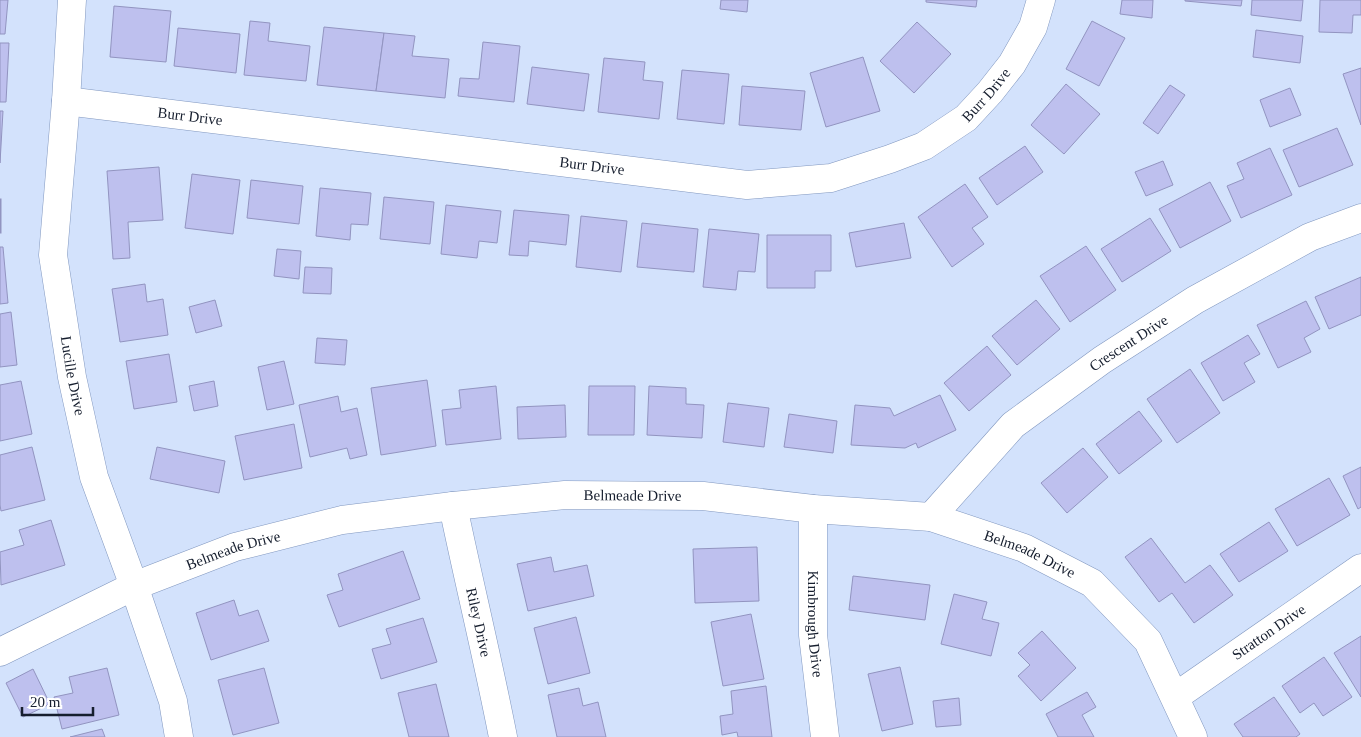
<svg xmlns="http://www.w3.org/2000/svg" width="1361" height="737" viewBox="0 0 1361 737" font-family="Georgia,serif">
  <rect width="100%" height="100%" fill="#d3e2fc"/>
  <g fill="#bec0ee" stroke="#9294c0">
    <polygon points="0,0 8,0 5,34 0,34"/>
    <polygon points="721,0 748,0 747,12 720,9"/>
    <polygon points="926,0 977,0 976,7 926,2"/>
    <polygon points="1122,0 1153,0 1152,18 1120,14"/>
    <polygon points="1185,0 1242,0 1241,6 1185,1"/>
    <polygon points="1252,0 1303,0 1301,21 1251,15"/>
    <polygon points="1320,0 1361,0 1361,15 1353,15 1352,33 1319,32"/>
    <polygon points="114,6 171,11 166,62 110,57"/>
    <polygon points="250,21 270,23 268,41 310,46 306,81 244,75"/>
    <polygon points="1092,21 1125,38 1099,86 1066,69"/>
    <polygon points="917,22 951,54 914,93 880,61"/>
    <polygon points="324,27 384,33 376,91 317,85"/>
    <polygon points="178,28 240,34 236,73 174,66"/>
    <polygon points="1256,30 1303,36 1300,63 1253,57"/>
    <polygon points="384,33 415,36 412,56 449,59 445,98 376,91"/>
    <polygon points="483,42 520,46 514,102 458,96 460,78 479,79"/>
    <polygon points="0,43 9,43 6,102 0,102"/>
    <polygon points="863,57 880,111 826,127 810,73"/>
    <polygon points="604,58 645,62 643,80 663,82 659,119 598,112"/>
    <polygon points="532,67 589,74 584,111 527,104"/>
    <polygon points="1361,68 1361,125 1343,74"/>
    <polygon points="682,70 729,74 724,124 677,119"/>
    <polygon points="1066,84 1100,114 1064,154 1031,125"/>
    <polygon points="1170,85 1185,95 1158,134 1143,123"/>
    <polygon points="742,86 805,91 801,130 739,125"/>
    <polygon points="1290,88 1301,115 1270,127 1260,100"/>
    <polygon points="0,111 3,111 0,163"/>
    <polygon points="1337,128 1353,165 1299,187 1283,150"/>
    <polygon points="1025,146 1043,172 997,205 979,178"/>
    <polygon points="1270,148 1292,195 1241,218 1227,186 1244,179 1237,163"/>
    <polygon points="1163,161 1173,185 1146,196 1135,172"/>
    <polygon points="159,167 163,220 128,222 130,258 113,259 107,171"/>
    <polygon points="192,174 240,180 233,234 185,228"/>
    <polygon points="251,180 303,186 299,224 247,218"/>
    <polygon points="1210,182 1231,221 1180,248 1159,209"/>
    <polygon points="965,184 988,217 972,228 984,244 952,267 918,217"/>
    <polygon points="320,188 371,193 368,225 351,224 350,240 316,236"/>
    <polygon points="384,197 434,202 430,244 380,239"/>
    <rect x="0" y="199" width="1" height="34"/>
    <polygon points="446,205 501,211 497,243 479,241 477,258 441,254"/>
    <polygon points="514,210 569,215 566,245 529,241 528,256 509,255"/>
    <polygon points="581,216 627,221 621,272 576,267"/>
    <polygon points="1150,218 1171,251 1122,282 1101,249"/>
    <polygon points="642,223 698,229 694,272 637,267"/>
    <polygon points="904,223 911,258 856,267 849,233"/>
    <polygon points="709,229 759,234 755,272 738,271 736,290 703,287"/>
    <polygon points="767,235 831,235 831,271 815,271 815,288 767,288"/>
    <polygon points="1086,246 1116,290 1070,322 1040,276"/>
    <polygon points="0,247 3,247 8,303 0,304"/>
    <polygon points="277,249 301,251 299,279 274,276"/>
    <polygon points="305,267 332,268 331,294 303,293"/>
    <polygon points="1361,277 1361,315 1329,329 1315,297"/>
    <polygon points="145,284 147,302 163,299 168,335 120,342 112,289"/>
    <polygon points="215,300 222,326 196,333 189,307"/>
    <polygon points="1036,300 1060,329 1017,365 992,336"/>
    <polygon points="1306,301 1320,329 1304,338 1311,352 1278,368 1257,325"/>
    <polygon points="11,312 17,365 0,367 0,314"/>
    <polygon points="1248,335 1260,354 1244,363 1255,382 1223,401 1201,363"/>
    <polygon points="317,338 347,340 345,365 315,363"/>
    <polygon points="987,346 1011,375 969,411 944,383"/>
    <polygon points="169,354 177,402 134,409 126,361"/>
    <polygon points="284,361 294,404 267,410 258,367"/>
    <polygon points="1190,369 1220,413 1177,443 1147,399"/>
    <polygon points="427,380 436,446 381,455 371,388"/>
    <polygon points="21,381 32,434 0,441 0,385"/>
    <polygon points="214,381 218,406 194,411 189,386"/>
    <polygon points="496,386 501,439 446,445 442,410 461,408 459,390"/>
    <polygon points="589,386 635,386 634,435 588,435"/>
    <polygon points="649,386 686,388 686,404 704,405 702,438 647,435"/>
    <polygon points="940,395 956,430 918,448 916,443 905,448 851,445 855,405 890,408 894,416"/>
    <polygon points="338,396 341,412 357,408 367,455 350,459 347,448 310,457 299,405"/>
    <polygon points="728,403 769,408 764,447 723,442"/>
    <polygon points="565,405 566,437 518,439 517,407"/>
    <polygon points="1139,411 1162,441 1119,474 1096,444"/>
    <polygon points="789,414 837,421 833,453 784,447"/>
    <polygon points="294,424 302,468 244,480 235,436"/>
    <polygon points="32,447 45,500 1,511 0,505 0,455"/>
    <polygon points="157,447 225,461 219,493 150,479"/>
    <polygon points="1083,448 1108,477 1067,513 1041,483"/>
    <polygon points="1361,467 1361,507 1358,509 1343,476"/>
    <polygon points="1329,478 1350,515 1297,546 1275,509"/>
    <polygon points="51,520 65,565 1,585 0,552 24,545 19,530"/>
    <polygon points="1269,522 1288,551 1239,582 1220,554"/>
    <polygon points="1151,538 1185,583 1210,565 1233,595 1194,623 1172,593 1159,602 1125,557"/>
    <polygon points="757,547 759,601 695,603 693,549"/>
    <polygon points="403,551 420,599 339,627 327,595 343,590 338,574"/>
    <polygon points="551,557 554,572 587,565 594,596 528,611 517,564"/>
    <polygon points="853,576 930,585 925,620 849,610"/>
    <polygon points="954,594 987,602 982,619 999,623 991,656 941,644"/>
    <polygon points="234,600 239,616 258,610 269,641 211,660 196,613"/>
    <polygon points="751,614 764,679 723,686 711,622"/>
    <polygon points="576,617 590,673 548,684 534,628"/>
    <polygon points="423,618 437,662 381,679 372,649 391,644 386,629"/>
    <polygon points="1042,631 1076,668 1041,701 1018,676 1030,665 1018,653"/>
    <polygon points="1361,636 1361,697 1334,653"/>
    <polygon points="1324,657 1352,697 1323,716 1314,703 1300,713 1282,686"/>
    <polygon points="900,667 913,724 882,731 868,674"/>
    <polygon points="107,668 119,715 62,729 54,697 73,693 69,677"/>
    <polygon points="264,668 279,723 233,735 218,680"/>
    <polygon points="33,669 50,704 23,717 6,683"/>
    <polygon points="436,684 449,737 409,737 398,693"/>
    <polygon points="766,686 772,737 738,737 737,732 722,735 720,716 733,714 731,691"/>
    <polygon points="579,688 583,706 598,702 606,737 557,737 548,695"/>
    <polygon points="1087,692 1096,707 1082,715 1094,737 1058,737 1046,714"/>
    <polygon points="1274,697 1300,734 1296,737 1243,737 1234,724"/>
    <polygon points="959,698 961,725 936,727 933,701"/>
    <polygon points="102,729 105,737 70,737"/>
  </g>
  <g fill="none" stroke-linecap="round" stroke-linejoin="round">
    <defs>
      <g id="minor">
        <path id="s1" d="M72 0 66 101 53 255 72 377 94 477 134 586 173 701 179 737"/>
        <path id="s2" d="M66 101 747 185 831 178 890 159 924 146 966 118 990 92 1012 64 1033 27 1041 0"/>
        <path id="s3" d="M453 506C469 583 488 660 503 737"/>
        <path id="s4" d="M813 509V635L825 737"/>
        <path id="s5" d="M931 517 1013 425 1102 360 1195 300 1310 237 1361 218"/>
        <path id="s6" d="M0 652 134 586 235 547 342 520 453 506 565 495 703 496 813 509 931 517 1024 548 1092 583 1148 641 1193 737"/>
        <path id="s7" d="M1175 697 1361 568"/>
      </g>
    </defs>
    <use href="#minor" stroke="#8197bf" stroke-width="29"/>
    <use href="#minor" stroke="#fff" stroke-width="28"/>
  </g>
  <g text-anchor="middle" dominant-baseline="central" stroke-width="5" stroke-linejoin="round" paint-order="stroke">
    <g font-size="15" fill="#161e2e" stroke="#fff">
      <text stroke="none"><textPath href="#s2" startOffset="950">Burr Drive</textPath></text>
      <text stroke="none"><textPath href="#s2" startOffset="125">Burr Drive</textPath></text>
      <text stroke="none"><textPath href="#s2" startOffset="530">Burr Drive</textPath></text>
      <text stroke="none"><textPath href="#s5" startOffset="265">Crescent Drive</textPath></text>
      <text stroke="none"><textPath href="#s1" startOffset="378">Lucille Drive</textPath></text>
      <text stroke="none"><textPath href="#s6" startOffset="660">Belmeade Drive</textPath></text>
      <text stroke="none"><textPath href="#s6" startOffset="255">Belmeade Drive</textPath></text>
      <text stroke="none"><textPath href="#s6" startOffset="1065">Belmeade Drive</textPath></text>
      <text stroke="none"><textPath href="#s3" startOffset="119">Riley Drive</textPath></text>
      <text stroke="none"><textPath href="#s4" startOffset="115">Kimbrough Drive</textPath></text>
      <text stroke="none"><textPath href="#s7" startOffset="114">Stratton Drive</textPath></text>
    </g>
  </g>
  <path d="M22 707v8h71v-8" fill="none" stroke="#161e2e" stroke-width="2.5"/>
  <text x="30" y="707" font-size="15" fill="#161e2e" stroke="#ffffff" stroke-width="4" paint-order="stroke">20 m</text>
</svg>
